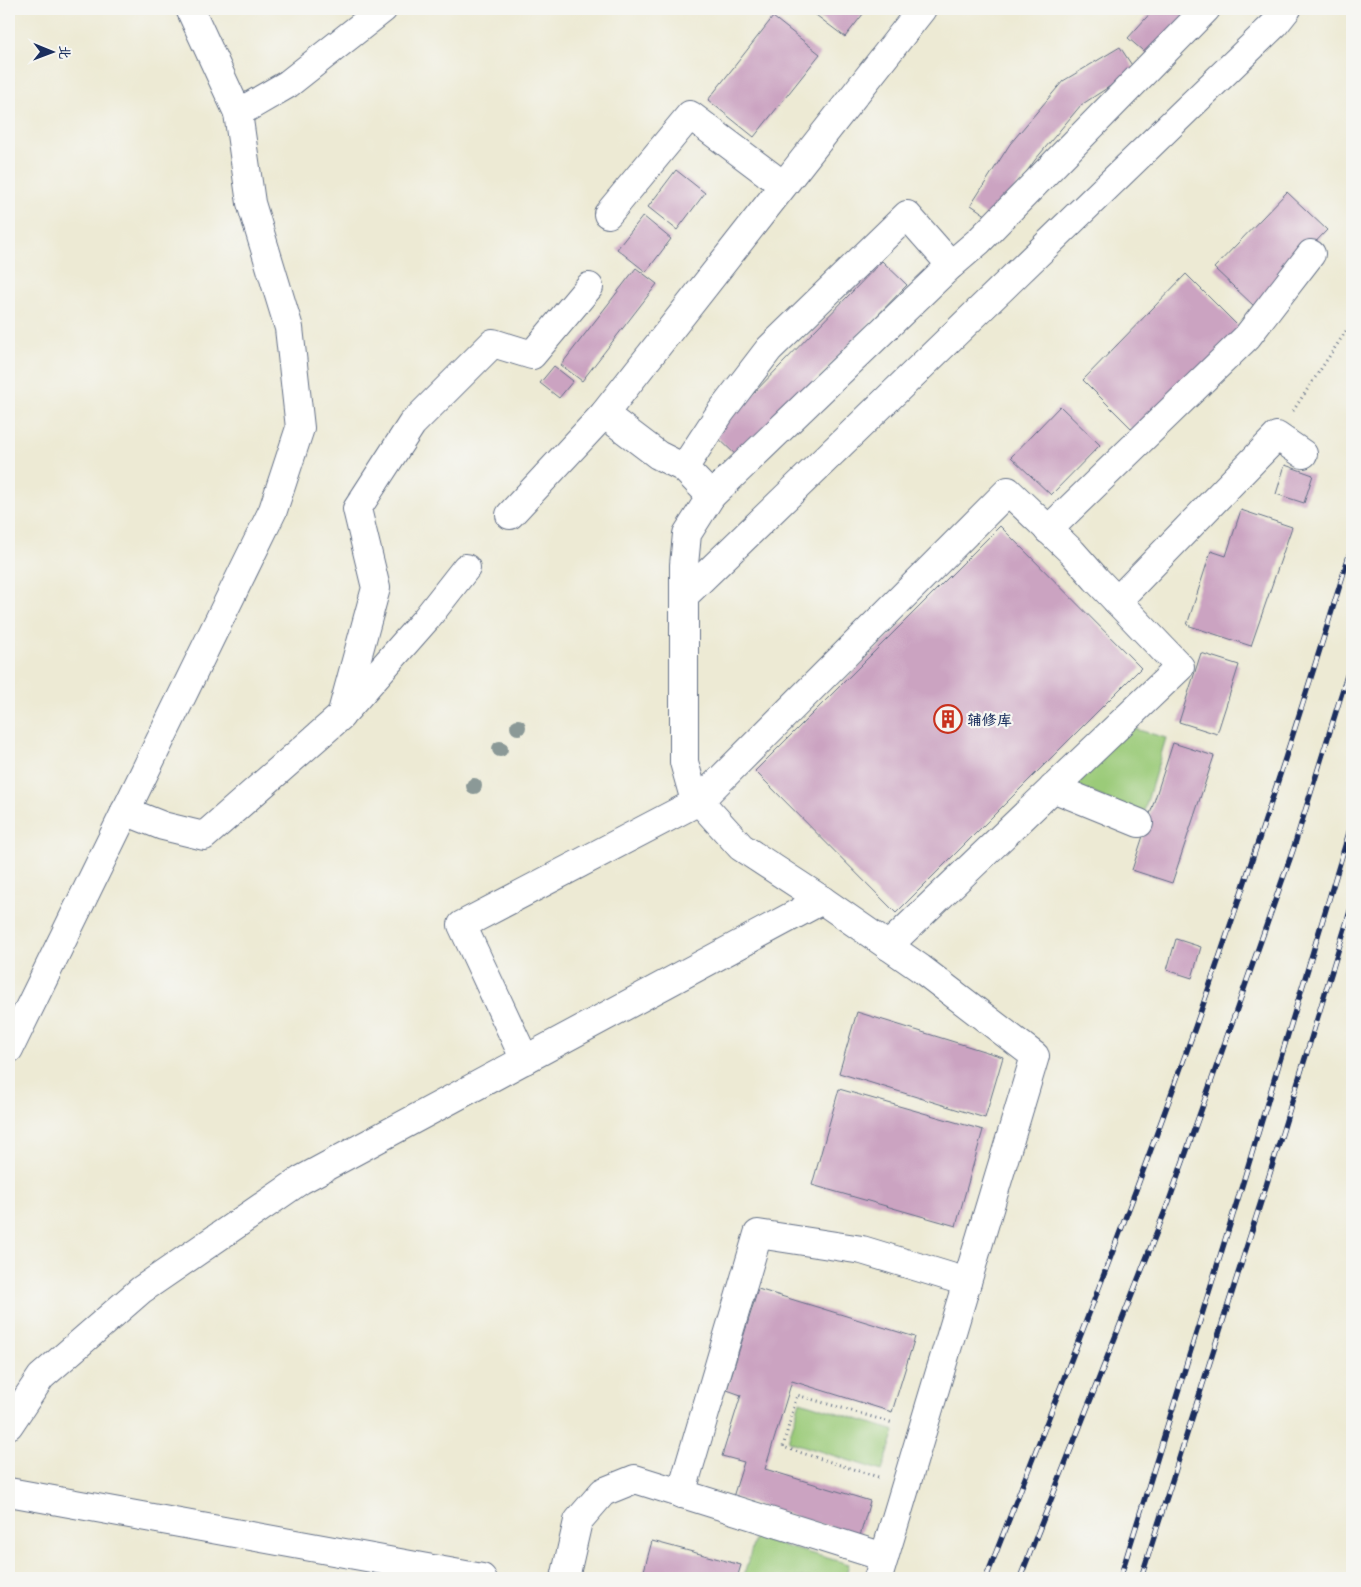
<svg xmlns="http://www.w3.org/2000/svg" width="1361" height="1587" viewBox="0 0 1361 1587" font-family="'Patrick Hand','LXGW WenKai TC',sans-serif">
  <rect width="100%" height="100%" fill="#f6f6f2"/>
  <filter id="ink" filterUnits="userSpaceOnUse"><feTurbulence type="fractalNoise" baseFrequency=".02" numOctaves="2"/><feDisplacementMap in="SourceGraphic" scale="10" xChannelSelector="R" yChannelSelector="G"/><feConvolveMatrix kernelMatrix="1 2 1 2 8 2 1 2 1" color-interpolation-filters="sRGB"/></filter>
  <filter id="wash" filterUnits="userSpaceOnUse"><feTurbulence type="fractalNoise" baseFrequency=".0096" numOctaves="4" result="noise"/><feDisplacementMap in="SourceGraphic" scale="20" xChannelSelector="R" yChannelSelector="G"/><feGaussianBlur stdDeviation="1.12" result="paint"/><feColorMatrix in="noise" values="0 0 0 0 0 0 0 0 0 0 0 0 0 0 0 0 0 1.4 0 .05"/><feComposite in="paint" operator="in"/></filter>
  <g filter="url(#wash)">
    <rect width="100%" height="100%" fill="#edead4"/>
    <g fill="#9bcb79" stroke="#5b7d6c">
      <polygon points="1125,726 1166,738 1143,815 1075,785"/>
      <polygon points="800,1401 895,1431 882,1471 788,1441"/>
      <polygon points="755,1538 849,1564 845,1578 743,1578"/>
    </g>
    <g id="blocks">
      <g fill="#cba3c1">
        <polygon points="808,9 867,9 845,37"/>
        <polygon points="1154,9 1191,9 1149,56 1128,38"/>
        <polygon points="773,17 820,54 754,137 708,100"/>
        <polygon points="1120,47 1135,70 1081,105 1035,160 993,220 971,205 1010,144 1063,81"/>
        <polygon points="676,170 705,193 677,230 648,207"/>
        <polygon points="1287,192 1327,230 1254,306 1214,268"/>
        <polygon points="643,216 671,239 646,272 617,249"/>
        <polygon points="882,261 907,285 739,458 714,434"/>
        <polygon points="636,268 657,284 582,381 561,365"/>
        <polygon points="1186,274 1242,330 1139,436 1083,380"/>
        <polygon points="554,366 573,381 559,398 540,383"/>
        <polygon points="1060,406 1100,445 1051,495 1011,457"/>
        <polygon points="1285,465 1313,475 1304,503 1276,494"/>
        <polygon points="1241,510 1292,527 1251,646 1187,625 1211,551 1226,556"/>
        <polygon points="1000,526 1141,668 896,913 755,771"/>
        <polygon points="1201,653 1239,665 1217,734 1179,722"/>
        <polygon points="1173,743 1214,756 1172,883 1132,870"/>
        <polygon points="1176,939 1201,947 1192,978 1167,970"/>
        <polygon points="857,1012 1003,1057 985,1118 839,1073"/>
        <polygon points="839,1089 983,1130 956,1226 812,1185"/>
        <polygon points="758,1289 915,1337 892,1412 792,1381 765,1469 870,1501 860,1536 733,1497 744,1462 722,1456 741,1395 727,1390"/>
        <polygon points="652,1541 741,1565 737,1578 642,1578"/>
      </g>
    </g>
  </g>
  <g filter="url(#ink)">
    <use href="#blocks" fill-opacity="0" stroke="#647087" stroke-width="1"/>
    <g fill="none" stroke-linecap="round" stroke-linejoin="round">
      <defs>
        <g id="minor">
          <polyline points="238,113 288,84 383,9"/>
          <polyline points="608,214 690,115 783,185"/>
          <polyline points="604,414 658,455 684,468 711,496 687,534 684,565 684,762 693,794 741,847 822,900 920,968 1035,1056 878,1578"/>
          <polyline points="684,468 720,413 769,349 907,215 951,265"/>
          <polyline points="711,496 951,265 979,241 1206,9"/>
          <polyline points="510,515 604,414 922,9"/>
          <polyline points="1048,530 1247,337 1311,254"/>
          <polyline points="684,596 1275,24 1287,9"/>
          <polyline points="1117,601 1277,436 1303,454"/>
          <polyline points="346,710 426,619 466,568"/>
          <polyline points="1053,788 1139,823"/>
          <polyline points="125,811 163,826 204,836 341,716 376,588 357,509 412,424 493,343 532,355 589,287"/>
          <polyline points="9,1049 273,510 300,428 289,328 251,203 238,113 190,9"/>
          <polyline points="525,1060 462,925 699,801 1008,491 1072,552 1096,579 1180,667 888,946"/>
          <polyline points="9,1425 41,1377 141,1290 301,1180 822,900"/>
          <polyline points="9,1492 482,1578"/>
          <polyline points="681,1494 758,1234 862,1250 967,1282"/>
          <polyline points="565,1578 578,1521 603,1492 635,1479 884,1557"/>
        </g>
      </defs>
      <use href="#minor" stroke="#647087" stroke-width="30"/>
      <g stroke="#647087" stroke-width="3" stroke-dasharray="1 4" stroke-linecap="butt">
        <polyline points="1293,411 1352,322"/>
        <polyline points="878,1477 783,1447 797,1395 893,1423"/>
      </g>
      <use href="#minor" stroke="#fff" stroke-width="28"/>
      <defs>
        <g id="rail">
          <path d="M986 1578C1058 1394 1131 1209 1197 1022 1252 865 1303 705 1352 546"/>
          <polyline points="1020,1578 1169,1201 1293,850 1352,660"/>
          <polyline points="1120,1578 1245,1176 1352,823"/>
          <polyline points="1141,1578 1266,1186 1352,905"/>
        </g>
      </defs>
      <use href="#rail" stroke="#1b2f5e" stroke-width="5.5"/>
      <use href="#rail" stroke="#f6f6f2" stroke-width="4" stroke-dasharray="11" stroke-linecap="butt"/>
    </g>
    <g fill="#8b9997">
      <circle cx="518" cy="727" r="8"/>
      <circle cx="500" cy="749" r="8"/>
      <circle cx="474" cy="786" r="8"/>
    </g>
  </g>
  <defs>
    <symbol id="building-ring" viewBox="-11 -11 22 22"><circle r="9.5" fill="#f6f6f2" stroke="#c8321e" stroke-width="1.5"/><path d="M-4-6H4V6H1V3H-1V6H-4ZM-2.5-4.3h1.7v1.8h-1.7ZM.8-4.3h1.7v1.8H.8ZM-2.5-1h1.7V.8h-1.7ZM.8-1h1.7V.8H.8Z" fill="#c8321e"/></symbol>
  </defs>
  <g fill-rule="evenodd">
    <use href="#building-ring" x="932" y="703" width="32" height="32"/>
  </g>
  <g text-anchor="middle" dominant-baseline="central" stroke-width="4.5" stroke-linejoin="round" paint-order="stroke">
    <g font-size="15" font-weight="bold" fill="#1b2f5e" stroke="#f6f6f2" text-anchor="start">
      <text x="967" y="719">辅修库</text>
    </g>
  </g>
  <rect width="1361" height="1587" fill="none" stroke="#f6f6f2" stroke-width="30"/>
  <g transform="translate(52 52) rotate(91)" stroke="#f6f6f2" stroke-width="4" paint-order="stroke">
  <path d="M0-4L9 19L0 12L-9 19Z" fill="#1b2f5e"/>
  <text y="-8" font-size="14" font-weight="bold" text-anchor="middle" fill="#1b2f5e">北</text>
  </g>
</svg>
